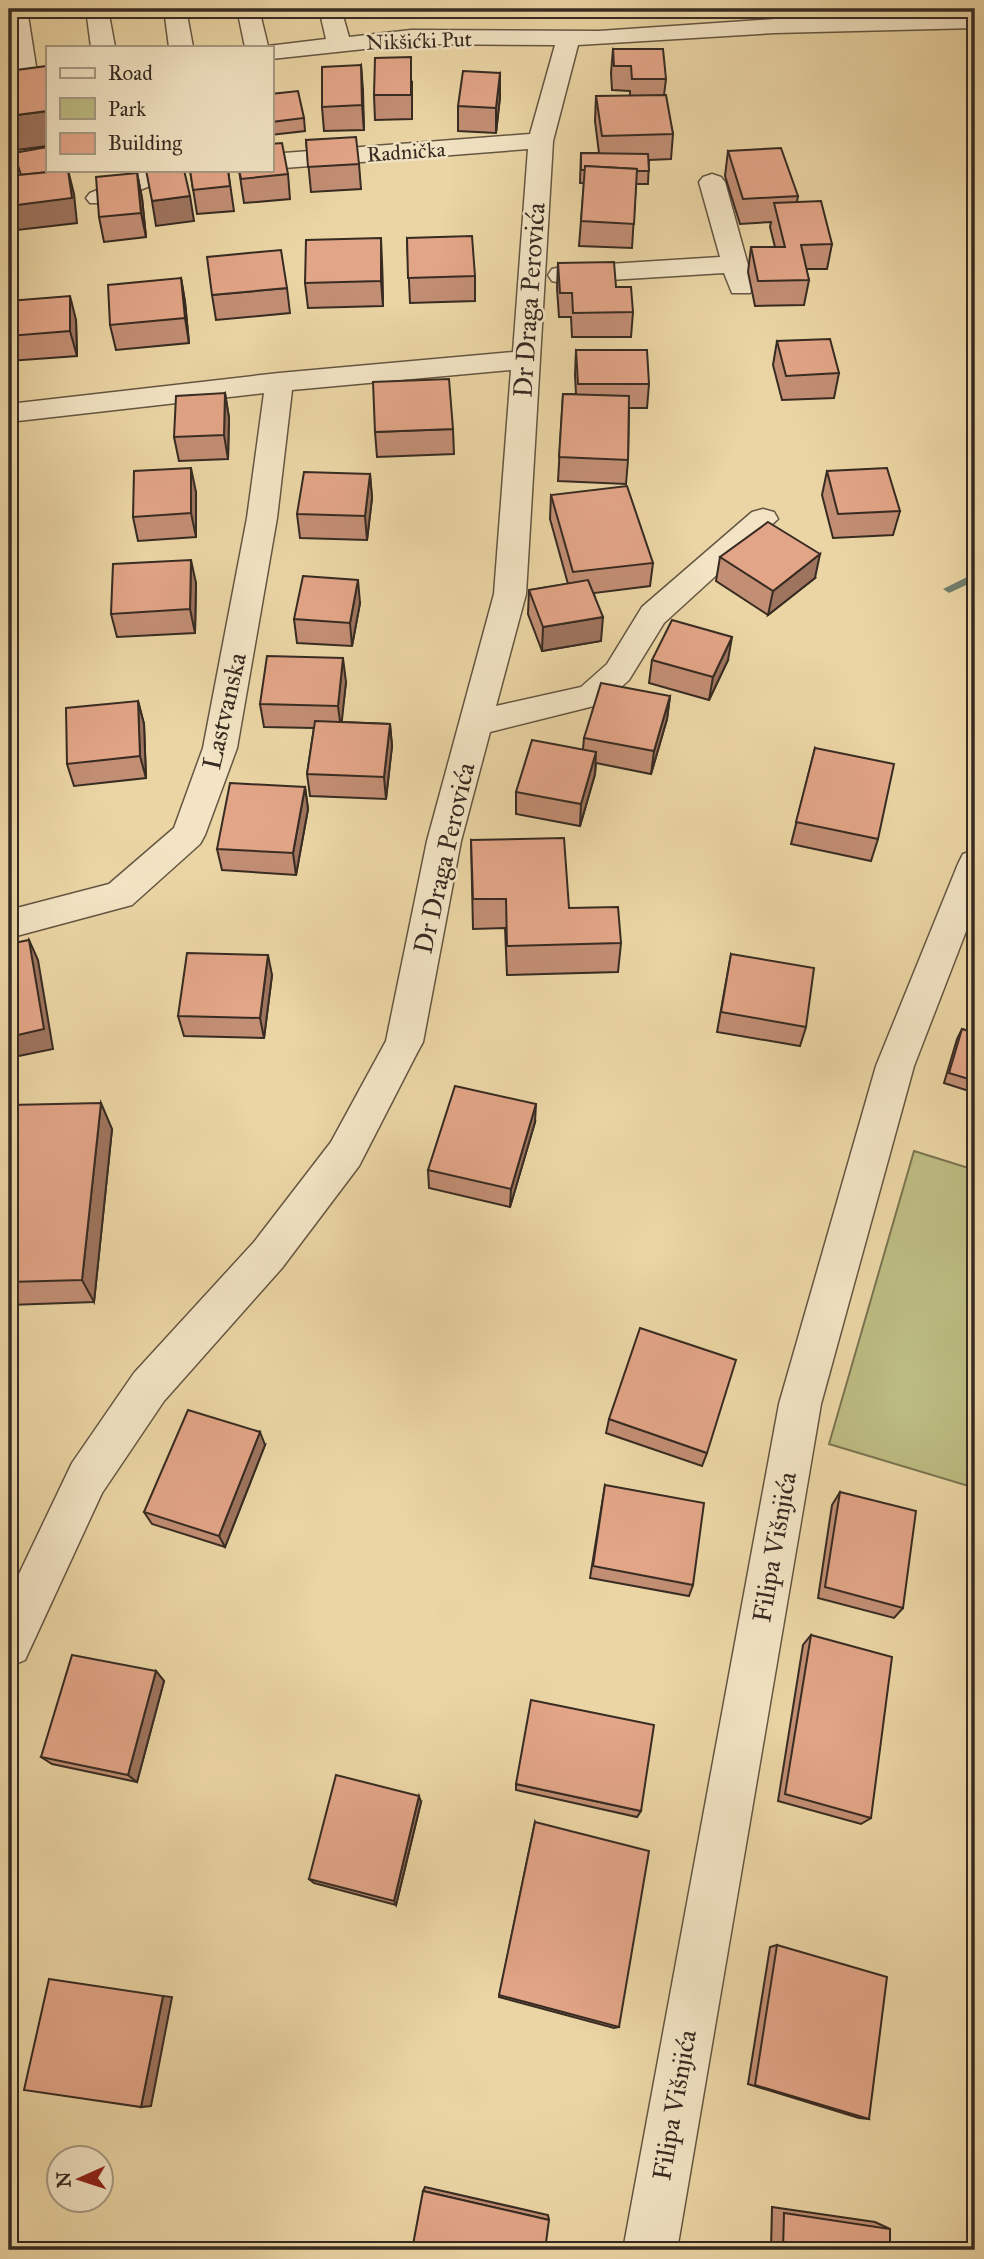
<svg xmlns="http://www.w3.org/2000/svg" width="984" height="2259" viewBox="0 0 984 2259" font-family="'IM FELL Great Primer',serif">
  <rect width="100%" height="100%" fill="#ebd5a4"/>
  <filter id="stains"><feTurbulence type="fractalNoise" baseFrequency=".00286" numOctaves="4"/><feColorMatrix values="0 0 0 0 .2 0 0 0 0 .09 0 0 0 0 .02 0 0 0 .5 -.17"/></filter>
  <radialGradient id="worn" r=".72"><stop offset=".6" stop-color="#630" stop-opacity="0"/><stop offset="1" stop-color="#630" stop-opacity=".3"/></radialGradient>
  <polygon fill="#bcbc82" stroke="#7a7452" stroke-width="2" points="914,1151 975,1170 975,1488 829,1444"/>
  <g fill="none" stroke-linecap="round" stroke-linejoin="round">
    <polygon fill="#72806f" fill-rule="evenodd" points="975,573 975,581 949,593 943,589"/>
    <defs>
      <g id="minor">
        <polygon points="9,9 27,9 38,79 34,84 18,84 14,79"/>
        <polygon points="86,9 108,9 115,47 91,47"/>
        <polygon points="164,9 186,9 193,47 169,47"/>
        <polygon points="237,9 259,9 268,46 326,39 319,9 341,9 349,37 411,30 599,31 775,19 975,14 975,28 775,33 578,45 553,141 526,594 496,706 581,687 607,664 642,607 752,512 763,509 774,512 778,519 664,623 629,680 602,704 490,732 461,841 423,1042 417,1053 359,1166 282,1268 164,1401 102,1493 25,1660 9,1667 9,1595 72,1463 134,1373 254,1242 331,1142 386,1041 427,841 494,594 511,370 292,390 277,518 237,748 205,835 200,844 132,905 9,938 9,910 109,884 174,828 203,748 247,518 264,393 9,422 9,404 279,373 513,352 528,149 271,169 271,154 530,134 555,45 411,44 271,59 271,47 245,47"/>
        <polygon points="147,170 181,170 177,175 108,203 90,203 86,198 90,193"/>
        <polygon points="712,174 721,177 725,182 754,287 750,293 732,293 724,273 561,283 552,281 548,275 552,269 561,267 720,257 699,182 703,177"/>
        <polygon points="975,850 975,908 914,1066 821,1404 677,2250 623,2250 779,1404 876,1066 958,864 963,854"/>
      </g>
    </defs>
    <use href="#minor" stroke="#645642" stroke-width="3"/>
    <use href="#minor" fill="#f2e4c4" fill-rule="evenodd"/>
  </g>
  <g fill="#c28e74" stroke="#372b22" stroke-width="2">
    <polygon points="613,49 666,79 664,95 673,134 671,159 649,160 648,184 636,184 632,248 579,246 584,183 580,183 581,153 599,153 595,121 596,96 630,96 630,91 612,90 611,73"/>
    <polygon points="361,65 364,130 324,131 322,107"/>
    <polygon points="500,73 500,97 496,133 458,131 458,106"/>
    <polygon points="412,82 412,119 375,120 374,95"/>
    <polygon points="271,94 304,118 305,131 271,135"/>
    <polygon points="306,140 359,164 361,189 311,192"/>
    <polygon points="728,151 798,196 797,202 832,244 827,269 806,269 809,280 804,305 755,306 748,272 751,247 775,247 770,227 771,222 740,224 725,176"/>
    <polygon points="190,170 228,170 234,211 197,214"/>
    <polygon points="239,170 271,170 288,174 290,199 244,203"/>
    <polygon points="137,173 142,198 146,237 104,242 99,217"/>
    <polygon points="407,238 475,276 475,301 410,303"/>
    <polygon points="382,262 383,306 308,308 305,283"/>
    <polygon points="558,263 616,287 633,312 631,337 572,337 571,317 559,317 557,288"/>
    <polygon points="181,278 185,302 189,343 116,350 110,325"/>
    <polygon points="287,288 290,313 216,320 212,295"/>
    <polygon points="9,301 76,320 77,356 9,361"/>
    <polygon points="777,341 839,373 834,398 782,400 773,365"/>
    <polygon points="576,350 649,384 647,408 629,408 628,460 626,484 558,481 563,394 576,394 575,375"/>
    <polygon points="225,393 229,418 228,459 179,461 174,437"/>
    <polygon points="453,429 454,454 377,457 375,432"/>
    <polygon points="827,471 900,511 893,535 833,538 822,495"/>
    <polygon points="370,474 372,498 367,540 300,538 297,514"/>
    <polygon points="196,492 196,537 138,541 133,517"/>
    <polygon points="551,495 653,563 650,586 594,593 601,641 542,651 528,614 529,590 568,584 550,519"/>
    <polygon points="720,557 815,578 768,615 716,581"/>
    <polygon points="196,583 195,633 117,637 111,614"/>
    <polygon points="360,603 352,646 297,643 294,619"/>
    <polygon points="652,660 728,660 709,700 649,683"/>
    <polygon points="346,682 341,722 390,724 392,746 386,799 310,796 307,774 314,728 264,727 260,704"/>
    <polygon points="670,696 667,719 651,774 596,763 595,774 580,826 516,814 516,792 583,749 584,738"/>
    <polygon points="138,701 144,724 146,778 74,786 67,764"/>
    <polygon points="815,748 878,839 871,861 791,844"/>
    <polygon points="305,787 308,809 296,875 222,870 217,849"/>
    <polygon points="471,840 621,943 618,972 507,975 505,928 473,929"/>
    <polygon points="731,954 806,1027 800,1046 717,1032"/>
    <polygon points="272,975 264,1038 184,1036 178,1016"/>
    <polygon points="962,1029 975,1033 975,1093 944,1083 957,1039"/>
    <polygon points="9,1112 112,1129 94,1302 9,1305"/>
    <polygon points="535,1122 510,1207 429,1188 428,1170"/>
    <polygon points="609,1419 707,1453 702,1466 606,1433"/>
    <polygon points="265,1445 225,1547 152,1524 144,1512"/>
    <polygon points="605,1485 693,1585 689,1596 590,1578"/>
    <polygon points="840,1492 903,1608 894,1618 818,1598 832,1505"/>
    <polygon points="811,1635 871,1818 861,1824 778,1801 803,1645"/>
    <polygon points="156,1671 164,1681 137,1782 52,1764 41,1757"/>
    <polygon points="516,1784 641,1811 637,1817 516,1790"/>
    <polygon points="421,1802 396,1905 314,1883 309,1879"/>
    <polygon points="535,1822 619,2027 614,2028 499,1997"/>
    <polygon points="777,1945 869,2119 859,2118 748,2084 770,1947"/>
    <polygon points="425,2187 548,2215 549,2220 423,2191"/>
    <polygon points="772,2207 875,2222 890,2229 890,2250 771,2250"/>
  </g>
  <g fill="#9e745e" stroke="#372b22" stroke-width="2">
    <polygon points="361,65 363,90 364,130 362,105"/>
    <polygon points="500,73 500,97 496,133 496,108"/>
    <polygon points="47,111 47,146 9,151 9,116"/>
    <polygon points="68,170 74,194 77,223 9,231 9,206"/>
    <polygon points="137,173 142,198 146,237 141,213"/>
    <polygon points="190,196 194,221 156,226 152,201"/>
    <polygon points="381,238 382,262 383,306 381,281"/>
    <polygon points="181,278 185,302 189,343 185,318"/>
    <polygon points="70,296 76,320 77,356 70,331"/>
    <polygon points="225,393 229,418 228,459 224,435"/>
    <polygon points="9,436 15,476 9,477"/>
    <polygon points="191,468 196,492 196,537 191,513"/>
    <polygon points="370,474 372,498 367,540 365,516"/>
    <polygon points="820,554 815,578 768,615 773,591"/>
    <polygon points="191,560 196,583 195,633 190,609"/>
    <polygon points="358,580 360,603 352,646 350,623"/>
    <polygon points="603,617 601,641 542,651 543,627"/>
    <polygon points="732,637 728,660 709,700 713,677"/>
    <polygon points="343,658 346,682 341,729 338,706"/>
    <polygon points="670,696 667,719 651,774 654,751"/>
    <polygon points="138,701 144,724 146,778 140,756"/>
    <polygon points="390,724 392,746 386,799 384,777"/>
    <polygon points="596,752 595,774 580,826 581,804"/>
    <polygon points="305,787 308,809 296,875 293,853"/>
    <polygon points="9,812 11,840 9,841"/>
    <polygon points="29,940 38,960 53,1049 9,1058 9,1037"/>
    <polygon points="268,955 272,975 264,1038 260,1018"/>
    <polygon points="101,1103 112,1129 94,1302 82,1280"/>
    <polygon points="536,1104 535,1122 510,1207 511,1189"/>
    <polygon points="260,1432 265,1445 225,1547 219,1536"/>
    <polygon points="156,1671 164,1681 137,1782 128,1775"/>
    <polygon points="419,1796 421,1802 396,1905 394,1901"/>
    <polygon points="163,1996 172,1997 151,2106 141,2107"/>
  </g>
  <g fill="#e2a587" stroke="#372b22" stroke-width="2">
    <polygon points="613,49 663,49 666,79 632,79 631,66 614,66"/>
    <polygon points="411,57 411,95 374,95 375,58"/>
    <polygon points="361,65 362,105 322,107 322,67"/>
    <polygon points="47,66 47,111 9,116 9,71"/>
    <polygon points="463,71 500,73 496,108 458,106"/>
    <polygon points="298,91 304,118 271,122 271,94"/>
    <polygon points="666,95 673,134 602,136 596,96"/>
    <polygon points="356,137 359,164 308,167 306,140"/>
    <polygon points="282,143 288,174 241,179 239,170 271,170 271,144"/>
    <polygon points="47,147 47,170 58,171 21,175 14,153"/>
    <polygon points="781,148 798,196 743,199 728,151"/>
    <polygon points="581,153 648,154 649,171 637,171 637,169 585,166 585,170 581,170"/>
    <polygon points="585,166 637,169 634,224 581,221"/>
    <polygon points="68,170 72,198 9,206 9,176"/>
    <polygon points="146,170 184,170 190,196 152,201"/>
    <polygon points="190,170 228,170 230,186 193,190"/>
    <polygon points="137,173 141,213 99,217 96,177"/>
    <polygon points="821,201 832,244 801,245 809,280 758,281 751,247 785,247 774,203"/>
    <polygon points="472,236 475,276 408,278 407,238"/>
    <polygon points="381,238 381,281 305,283 306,240"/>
    <polygon points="281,250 287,288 212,295 207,257"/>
    <polygon points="614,262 616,287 631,287 633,312 573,313 572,293 560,293 558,263"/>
    <polygon points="181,278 185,318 110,325 108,285"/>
    <polygon points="70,296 70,331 9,336 9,301"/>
    <polygon points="830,339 839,373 786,376 777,341"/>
    <polygon points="576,350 647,350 649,384 578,384"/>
    <polygon points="449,379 453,429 375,432 373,382"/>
    <polygon points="225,393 224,435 174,437 176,396"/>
    <polygon points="563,394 629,396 628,460 559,457"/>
    <polygon points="191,468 191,513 133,517 134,471"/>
    <polygon points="887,468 900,511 838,514 827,471"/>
    <polygon points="304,472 370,474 365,516 297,514"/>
    <polygon points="627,486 653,563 573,572 551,495"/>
    <polygon points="768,522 820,554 773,591 720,557"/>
    <polygon points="191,560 190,609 111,614 113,564"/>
    <polygon points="303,576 358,580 350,623 294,619"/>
    <polygon points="588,580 603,617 543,627 529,590"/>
    <polygon points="672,620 732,637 713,677 652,660"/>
    <polygon points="267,656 343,658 338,706 260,704"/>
    <polygon points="601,683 670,696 654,751 584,738"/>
    <polygon points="138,701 140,756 67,764 66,708"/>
    <polygon points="315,721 390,724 384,777 307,774"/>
    <polygon points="532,740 596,752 581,804 516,792"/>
    <polygon points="815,748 894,764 878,839 796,822"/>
    <polygon points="230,783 305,787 293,853 217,849"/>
    <polygon points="564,838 569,908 618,907 621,943 507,946 506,899 473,899 471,840"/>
    <polygon points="29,940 44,1029 9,1037 9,944"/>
    <polygon points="187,953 268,955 260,1018 178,1016"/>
    <polygon points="731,954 814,968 806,1027 721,1012"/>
    <polygon points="962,1029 975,1033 975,1081 949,1073"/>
    <polygon points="455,1086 536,1104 511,1189 428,1170"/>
    <polygon points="101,1103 82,1280 9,1282 9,1112 10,1105"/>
    <polygon points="640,1328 736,1360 707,1453 609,1419"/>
    <polygon points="188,1410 260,1432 219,1536 144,1512"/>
    <polygon points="605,1485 704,1503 693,1585 593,1566"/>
    <polygon points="840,1492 916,1511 903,1608 825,1587"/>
    <polygon points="811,1635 892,1657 871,1818 785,1794"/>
    <polygon points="72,1655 156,1671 128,1775 41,1757"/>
    <polygon points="531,1700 654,1725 641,1811 516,1784"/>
    <polygon points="336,1775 419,1796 394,1901 309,1879"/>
    <polygon points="535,1822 649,1851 619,2027 499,1995"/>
    <polygon points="777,1945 887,1977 869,2119 755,2085"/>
    <polygon points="49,1979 163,1996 141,2107 24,2090"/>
    <polygon points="423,2191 549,2220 545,2250 412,2250"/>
    <polygon points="784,2213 890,2229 890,2250 783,2250"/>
  </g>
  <g text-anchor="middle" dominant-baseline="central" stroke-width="5" stroke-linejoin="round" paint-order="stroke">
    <g font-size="21" fill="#372b22" stroke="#f2e4c4">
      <text transform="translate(419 41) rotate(-2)">Nikšićki Put</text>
      <text transform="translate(406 152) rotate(-4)">Radnička</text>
    </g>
    <g font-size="26" fill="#372b22" stroke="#f2e4c4">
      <text transform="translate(529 300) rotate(-86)">Dr Draga Perovića</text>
      <text transform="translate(224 711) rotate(-77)">Lastvanska</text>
      <text transform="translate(444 858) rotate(-77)">Dr Draga Perovića</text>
      <text transform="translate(774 1547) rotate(-80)">Filipa Višnjića</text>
      <text transform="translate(674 2105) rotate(-80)">Filipa Višnjića</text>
    </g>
  </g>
  <rect width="984" height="2259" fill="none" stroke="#ebd5a4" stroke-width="35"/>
  <rect x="10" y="10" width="963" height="2238" fill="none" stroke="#372b22" stroke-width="3.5"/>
  <rect x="18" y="18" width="949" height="2224" fill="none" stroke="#372b22" stroke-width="2"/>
  <rect x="46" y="46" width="228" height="126" fill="#f2e4c4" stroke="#a79a83" stroke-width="2"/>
  <rect x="60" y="68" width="35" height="10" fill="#f2e4c4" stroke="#a79a83" stroke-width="2"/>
  <text x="108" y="80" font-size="21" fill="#372b22">Road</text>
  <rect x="60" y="98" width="35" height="21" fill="#bcbc82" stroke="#a79a83" stroke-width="2"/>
  <text x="108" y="116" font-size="21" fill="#372b22">Park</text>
  <rect x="60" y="133" width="35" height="21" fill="#e2a587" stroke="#a79a83" stroke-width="2"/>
  <text x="108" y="150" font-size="21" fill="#372b22">Building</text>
  <g transform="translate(80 2179) rotate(267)"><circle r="33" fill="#f2e4c4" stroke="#a79a83" stroke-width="2"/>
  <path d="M0-5L12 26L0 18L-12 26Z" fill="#8f2418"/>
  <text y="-10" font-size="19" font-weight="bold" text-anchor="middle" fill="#372b22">N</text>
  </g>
  <rect width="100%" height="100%" filter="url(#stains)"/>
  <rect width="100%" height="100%" fill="url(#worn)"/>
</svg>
